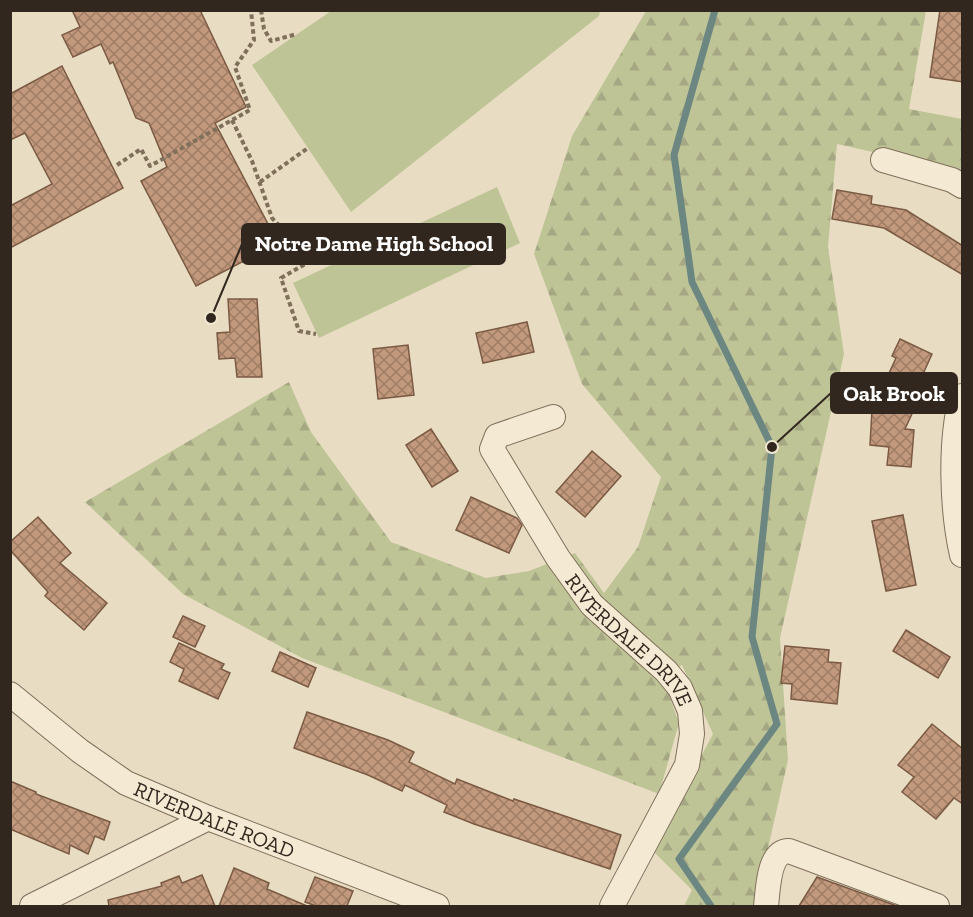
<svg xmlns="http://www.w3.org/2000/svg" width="973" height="917" viewBox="0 0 973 917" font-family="'Zilla Slab',serif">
  <defs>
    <pattern id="forest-firs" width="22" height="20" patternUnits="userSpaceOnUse" patternTransform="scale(1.5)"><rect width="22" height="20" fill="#bfc497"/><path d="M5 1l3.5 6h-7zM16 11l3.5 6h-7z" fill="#a5a882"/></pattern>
    <pattern id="building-cross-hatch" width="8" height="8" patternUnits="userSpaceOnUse" patternTransform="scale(1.5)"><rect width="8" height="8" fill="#c2997c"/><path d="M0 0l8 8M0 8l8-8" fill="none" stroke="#9e7d65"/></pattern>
  </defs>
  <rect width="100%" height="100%" fill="#e8ddc2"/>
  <polygon fill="url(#forest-firs)" points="646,11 926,11 909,109 962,119 962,172 837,144 828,247 844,354 780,638 788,760 755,906 684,906 692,890 651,849 713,734 682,665 663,678 679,723 659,794 302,658 183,594 85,502 289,382 311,432 391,542 486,578 529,571 575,553 604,593 638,547 661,477 582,384 534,254 572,136"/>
  <g fill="#bfc497">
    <polygon points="331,11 331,10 600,11 599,16 351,212 252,65"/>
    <polygon points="497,187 520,243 319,338 293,283"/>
  </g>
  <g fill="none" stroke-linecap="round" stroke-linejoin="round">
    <polyline stroke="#6c8781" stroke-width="7" points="711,906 679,859 777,724 752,637 772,447 692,282 674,155 715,10"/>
  </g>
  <g fill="url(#building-cross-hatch)" stroke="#7b5a44" stroke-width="1.5">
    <polygon points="72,10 200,10 246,107 215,123 278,243 196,286 141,181 167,167 149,123 136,118 113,62 110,64 101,44 73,57 62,35 80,27"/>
    <polygon points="940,10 963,10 963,82 930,77"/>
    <polygon points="62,66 123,188 10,248 10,206 52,184 25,133 10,140 10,94"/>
    <polygon points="837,190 872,196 871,204 906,210 963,246 963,275 884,228 832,219"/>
    <polygon points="228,299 257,299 262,377 237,377 235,358 219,359 217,333 230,332"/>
    <polygon points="527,322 534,352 483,363 476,333"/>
    <polygon points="900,339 932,354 923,374 929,377 905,429 914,430 911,467 887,465 889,447 870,445 872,410 896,358 892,356"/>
    <polygon points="408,345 414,395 378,399 373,349"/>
    <polygon points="431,429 458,471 432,487 406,445"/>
    <polygon points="592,451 621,476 585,517 556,492"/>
    <polygon points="471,497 517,518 522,525 509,553 456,530"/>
    <polygon points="903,515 916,585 886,591 872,521"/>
    <polygon points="38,517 71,553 60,563 107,603 84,630 45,596 48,592 10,550 10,542"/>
    <polygon points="183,616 205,626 195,647 173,637"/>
    <polygon points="906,630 950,657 938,678 893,651"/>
    <polygon points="179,643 224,664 221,669 230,673 218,699 179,681 184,669 170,662"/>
    <polygon points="785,646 829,650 828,662 841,663 837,704 791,699 792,684 781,683"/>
    <polygon points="280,652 316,668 308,687 272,671"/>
    <polygon points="307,712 388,740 414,752 409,762 455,784 457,779 513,801 514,799 621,835 610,869 474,824 444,812 447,805 405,785 402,791 368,775 294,748"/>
    <polygon points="932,724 963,749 963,804 954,798 936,819 902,792 914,777 898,765"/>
    <polygon points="10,781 36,792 36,794 110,822 104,840 95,836 88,854 70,845 69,854 10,829"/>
    <polygon points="234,868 269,883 267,889 307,906 219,906"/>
    <polygon points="202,875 215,906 109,906 108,900 162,886 161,883 179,876 182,883"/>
    <polygon points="315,877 353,891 347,906 316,906 305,902"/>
    <polygon points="817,877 897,906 799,906"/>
  </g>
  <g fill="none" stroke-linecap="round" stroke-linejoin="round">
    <defs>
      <g id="minor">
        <polyline points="883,160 952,180 962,186"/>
        <path d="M962 396C949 440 952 511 962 555"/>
        <path id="s1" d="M553 417 497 436 492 449 558 558 592 605 666 671 680 688 690 711 692 734 687 765 612 906"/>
        <path id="s2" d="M10 694 80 751 126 783 208 818 437 906"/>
        <polyline points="32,906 208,818"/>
        <path d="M766 906C768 891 768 851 789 851L937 906"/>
      </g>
    </defs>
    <use href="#minor" stroke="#7f6f5b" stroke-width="26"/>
    <g stroke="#7f6f5b" stroke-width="4" stroke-dasharray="4.5 3" stroke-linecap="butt">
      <polyline points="261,10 264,29 271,41 297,34"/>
      <polyline points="232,120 252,161 272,218 289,236 351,229 350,238 281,278 299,331 316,334"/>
      <polyline points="117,165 141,149 150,166 250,110 235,67 254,40 251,10"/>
      <polyline points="260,182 308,148"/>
    </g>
    <use href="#minor" stroke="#f4ead3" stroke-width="24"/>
  </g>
  <g text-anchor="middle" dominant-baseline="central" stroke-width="6" stroke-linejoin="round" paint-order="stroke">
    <g font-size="21" fill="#31271e" stroke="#f0e7d0">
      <text stroke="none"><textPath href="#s1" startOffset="310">RIVERDALE DRIVE</textPath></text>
      <text stroke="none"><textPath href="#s2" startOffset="242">RIVERDALE ROAD</textPath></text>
    </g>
  </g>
  <path fill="none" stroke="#31271e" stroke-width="2" d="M211 318L242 244M772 447L831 393"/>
  <g fill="#31271e" stroke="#f0e7d0" stroke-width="2">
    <circle cx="211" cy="318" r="6"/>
    <circle cx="772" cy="447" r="6"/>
  </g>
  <g fill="#31271e" stroke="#31271e" stroke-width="2">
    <rect x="242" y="224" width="263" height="40" rx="6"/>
    <rect x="831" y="373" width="126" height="40" rx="6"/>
  </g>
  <g font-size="22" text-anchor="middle" font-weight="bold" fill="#fff">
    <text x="374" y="251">Notre Dame High School</text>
    <text x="894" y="401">Oak Brook</text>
  </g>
  <rect width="973" height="917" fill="none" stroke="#31271e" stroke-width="24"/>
</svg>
